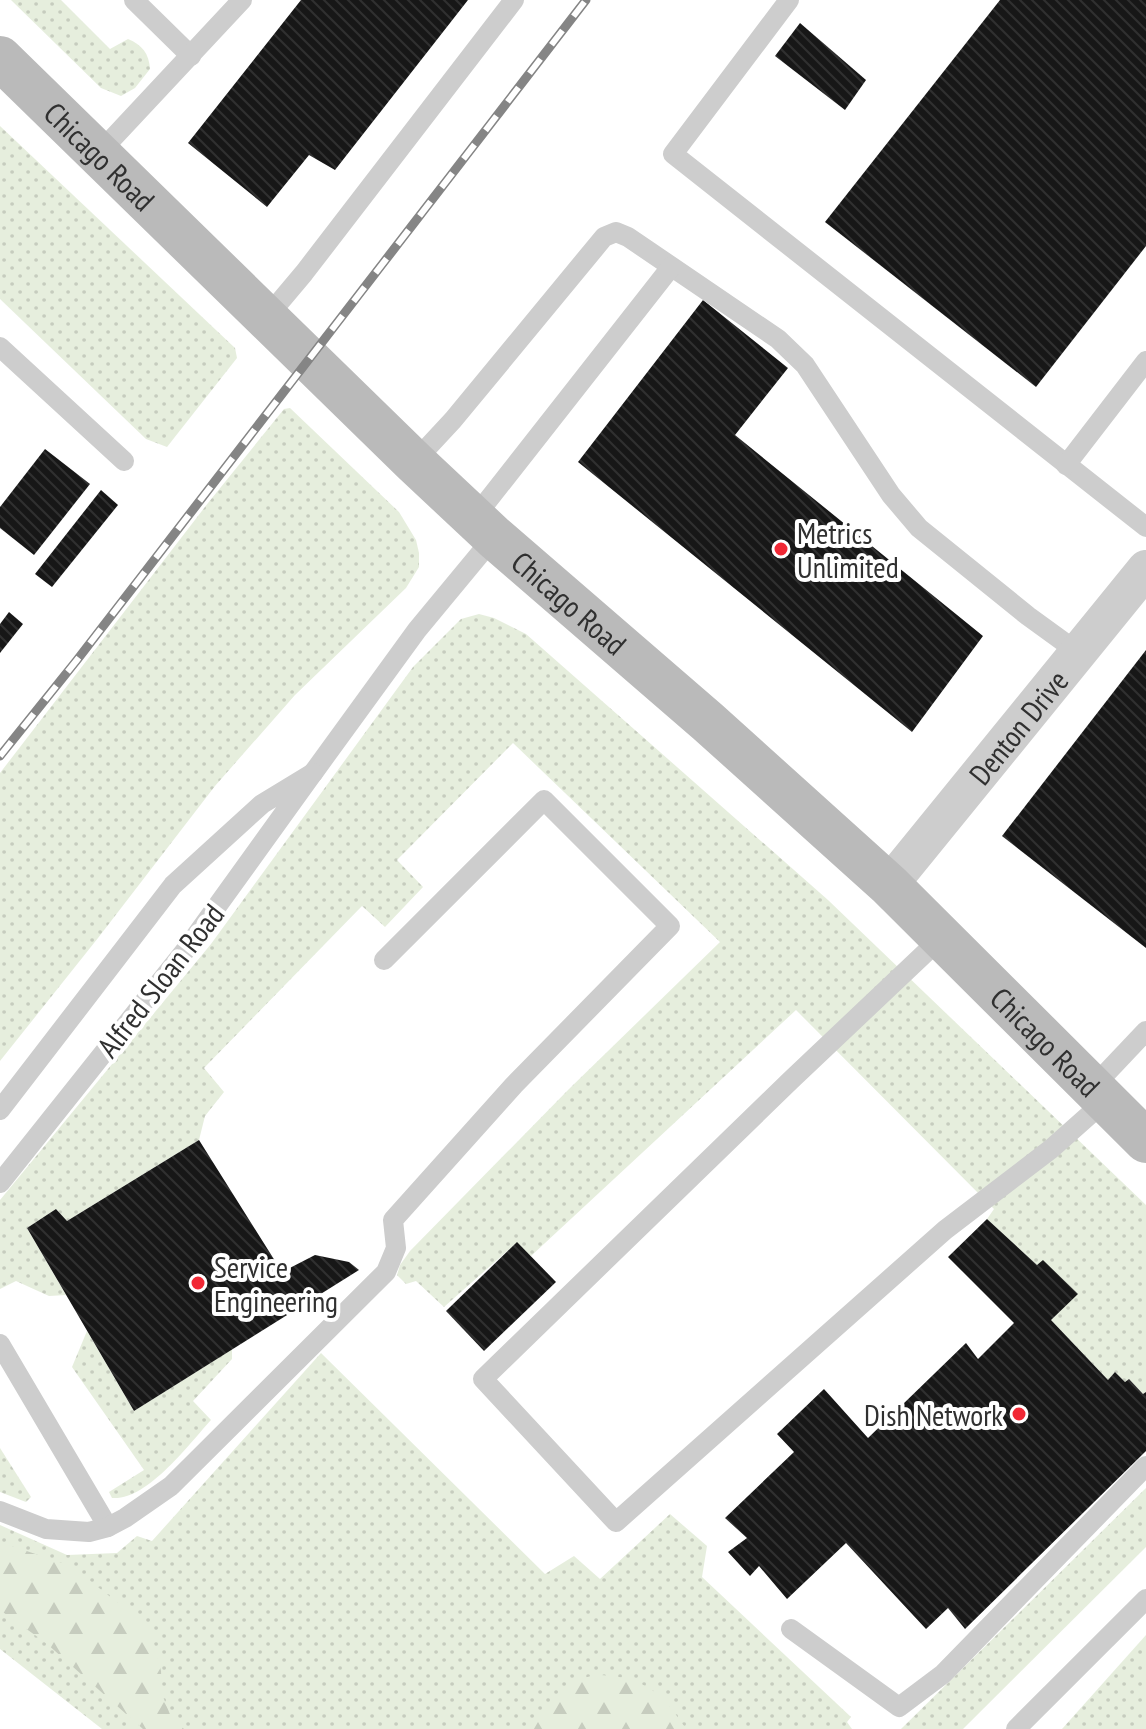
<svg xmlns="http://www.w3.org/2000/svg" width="1146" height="1729" viewBox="0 0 1146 1729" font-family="'PT Sans Narrow',sans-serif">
  <defs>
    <pattern id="grass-dots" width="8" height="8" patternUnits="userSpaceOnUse" patternTransform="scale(2)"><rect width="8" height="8" fill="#e6eedd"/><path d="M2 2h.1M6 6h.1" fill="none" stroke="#c6ccbe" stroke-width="1.8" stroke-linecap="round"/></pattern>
    <pattern id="forest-firs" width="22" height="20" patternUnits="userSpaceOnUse" patternTransform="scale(2)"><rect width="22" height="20" fill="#e6eedd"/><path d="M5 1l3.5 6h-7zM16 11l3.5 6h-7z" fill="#c6ccbe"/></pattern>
    <pattern id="building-back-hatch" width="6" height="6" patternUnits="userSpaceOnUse" patternTransform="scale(2)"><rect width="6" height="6" fill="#171717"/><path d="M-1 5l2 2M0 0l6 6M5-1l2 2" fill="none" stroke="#303030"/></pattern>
  </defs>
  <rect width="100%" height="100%" fill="#fff"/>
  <g fill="url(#grass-dots)">
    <path d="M11 0H61L110 49 128 39C142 45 149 53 150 69L135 88 121 96 101 88Z"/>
    <polygon points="0,126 235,348 237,358 167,447 146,439 0,299"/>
    <polygon points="290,408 399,512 416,540 419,553 419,567 406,588 295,695 215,786 98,938 0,1061 0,773 208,503 284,409"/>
    <polygon points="479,614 494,618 526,634 828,900 1146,1205 1146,1392 1143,1394 1129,1379 1125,1382 1115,1372 1108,1380 1051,1320 1077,1294 1037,1265 987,1219 994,1209 796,1010 531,1256 515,1244 444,1307 416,1281 406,1284 397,1275 400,1265 410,1251 569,1089 720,942 513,743 397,860 423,887 385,927 362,906 204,1068 224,1092 205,1116 199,1140 67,1221 56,1209 27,1228 66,1295 49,1296 16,1281 0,1289 0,1200 211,944 413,667 461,619"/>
    <path d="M87 1331 134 1411 232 1349V1359L193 1401 211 1420C189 1444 147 1501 112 1498L109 1492 144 1470 72 1367Z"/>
    <polygon points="321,1353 545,1574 574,1556 600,1579 670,1514 707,1546 702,1577 851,1717 847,1722 852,1729 102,1729 0,1649 0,1525 67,1555 117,1553 137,1536 152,1541"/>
    <polygon points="0,1448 31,1497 26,1502 0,1492"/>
    <polygon points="1146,1488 1146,1547 963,1729 901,1729"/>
    <polygon points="1146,1635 1146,1729 1062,1729"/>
  </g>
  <g fill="url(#forest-firs)">
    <polygon points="0,1542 71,1566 150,1628 161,1671 162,1694 171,1717 184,1729 143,1729 46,1643 0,1610"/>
    <path d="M595 1675C625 1675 652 1683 671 1708 677 1715 680 1722 687 1729H525L544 1716 553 1700 563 1690 580 1679Z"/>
  </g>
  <g fill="url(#building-back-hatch)">
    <polygon points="301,0 468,0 335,170 309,155 267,207 188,143"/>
    <polygon points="1000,0 1146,0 1146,246 1036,387 825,222"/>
    <polygon points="800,23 866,80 845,110 775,56"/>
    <polygon points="703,300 788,368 735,435 983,636 912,732 578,462"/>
    <polygon points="45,449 90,484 34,555 0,528 0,507"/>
    <polygon points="101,490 118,505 52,587 35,574"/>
    <polygon points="9,612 23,624 0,653 0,624"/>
    <polygon points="1146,650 1146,948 1002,836"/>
    <polygon points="199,1140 282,1272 315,1255 349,1262 359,1270 134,1411 27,1228 56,1209 67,1221"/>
    <polygon points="987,1219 1037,1265 1043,1260 1078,1294 1051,1320 1108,1380 1115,1372 1125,1382 1129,1379 1143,1394 1146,1392 1146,1451 965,1629 948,1608 926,1629 846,1543 787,1599 759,1566 750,1576 728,1552 747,1538 725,1518 794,1452 777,1434 824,1389 868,1438 966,1343 978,1359 1014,1323 948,1257"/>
    <polygon points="517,1242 556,1282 484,1351 446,1311"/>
  </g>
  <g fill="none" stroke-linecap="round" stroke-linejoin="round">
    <g stroke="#cdcdcd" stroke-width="20">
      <polyline points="134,0 191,56"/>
      <polyline points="789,0 673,154 1146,527"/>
      <polyline points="98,154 242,0"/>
      <polyline points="267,317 304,273 514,0"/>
      <polyline points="0,347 124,461"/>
      <polyline points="414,462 453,420 604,237 616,232 628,237 778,339 805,365 891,495 919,528 1028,616 1079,653"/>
      <polyline points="1066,465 1146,361"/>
      <polyline points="474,518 671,267"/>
      <polyline points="313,773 417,630 494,537"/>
      <polyline points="941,938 791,1080 483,1379 616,1522 945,1230 1051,1149 1105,1101"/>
      <polyline points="1092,1088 1146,1031"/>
      <polyline points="0,1110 173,885 262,804 313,773 184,952 0,1183"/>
      <polyline points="0,1344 108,1527"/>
      <polyline points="0,1511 46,1529 89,1532 108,1527 125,1518 171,1486 386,1272 396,1248 393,1220 514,1085 670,926 544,800 384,960"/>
      <polyline points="791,1629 899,1707 943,1674 1146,1466"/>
      <polyline points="1016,1729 1146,1599"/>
    </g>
    <path stroke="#cdcdcd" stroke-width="38" id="s1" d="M889 885 1146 569"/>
    <path stroke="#bababa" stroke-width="44" id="s2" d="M0 58 414 462 494 537 708 722 889 885 1146 1141"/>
    <defs>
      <polyline id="rail" points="0,756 77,660 586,0"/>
    </defs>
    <use href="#rail" stroke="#858585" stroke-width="9"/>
    <use href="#rail" stroke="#fff" stroke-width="6" stroke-dasharray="18" stroke-linecap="butt"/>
  </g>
  <g fill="#f12835" stroke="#fff" stroke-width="3">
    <circle cx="781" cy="549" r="8"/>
    <circle cx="198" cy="1283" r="8"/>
    <circle cx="1019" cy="1414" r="8"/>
  </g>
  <g text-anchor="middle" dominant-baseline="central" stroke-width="8" stroke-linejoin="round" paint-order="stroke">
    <g font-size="30" fill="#303030" stroke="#fff">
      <text stroke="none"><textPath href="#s2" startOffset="140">Chicago Road</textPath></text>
      <text stroke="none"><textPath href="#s2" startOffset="788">Chicago Road</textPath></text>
      <text stroke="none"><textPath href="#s1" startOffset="204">Denton Drive</textPath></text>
      <text transform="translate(160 980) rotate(-52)">Alfred Sloan Road</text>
      <text stroke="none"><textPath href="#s2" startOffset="1436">Chicago Road</textPath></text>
    </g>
    <g font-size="30" fill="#303030" stroke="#fff" text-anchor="start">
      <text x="797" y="532">Metrics<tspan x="797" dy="34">Unlimited</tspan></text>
      <text x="214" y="1266">Service<tspan x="214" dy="34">Engineering</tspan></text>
      <text x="1003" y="1414" text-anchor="end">Dish Network</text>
    </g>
  </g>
</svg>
